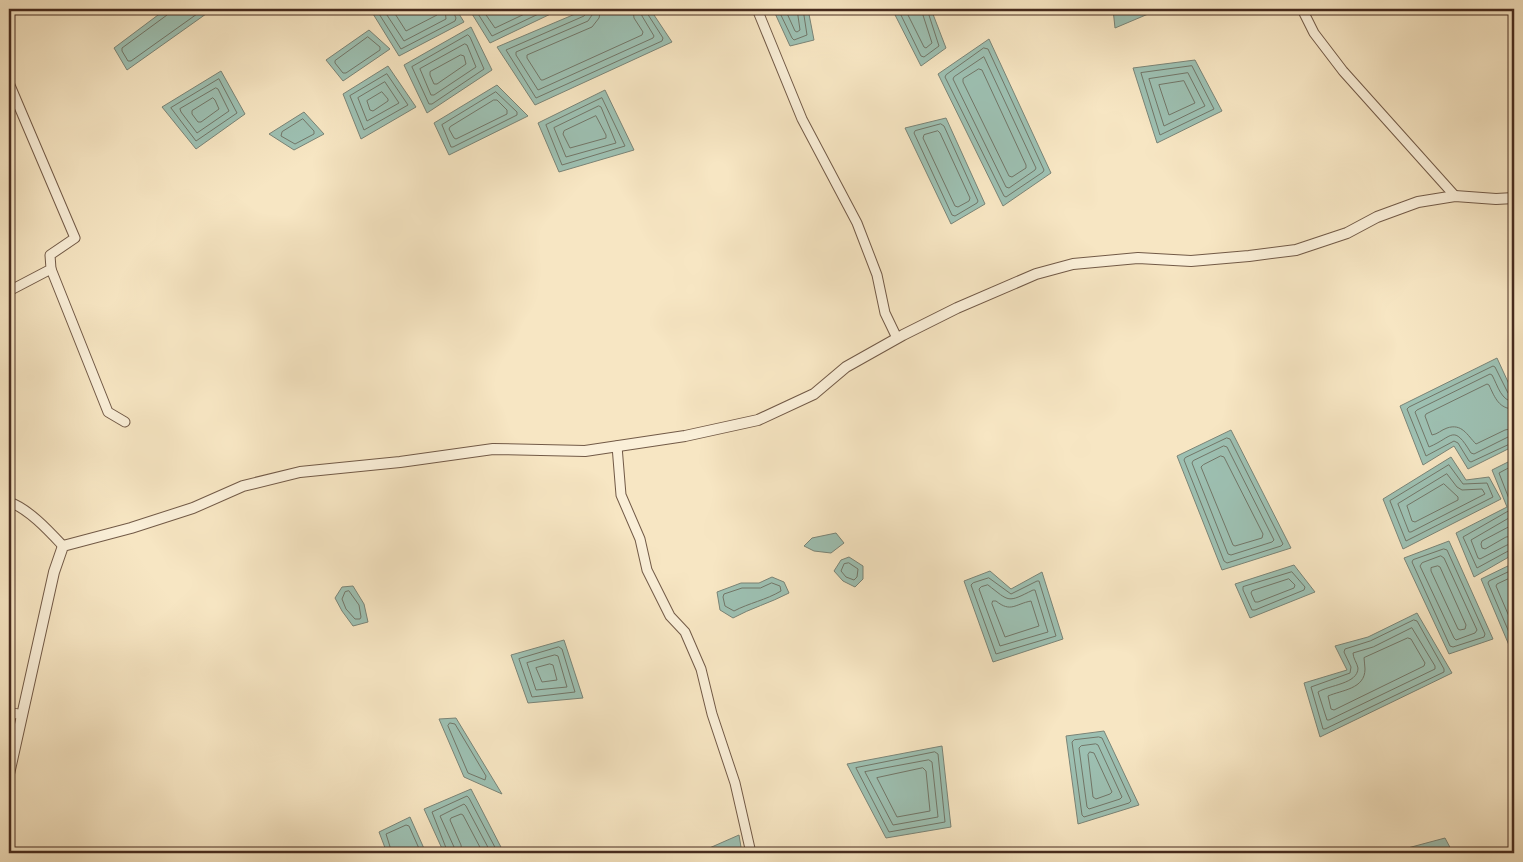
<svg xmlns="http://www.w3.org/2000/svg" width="1523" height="862" viewBox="0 0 1523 862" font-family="'IM FELL DW Pica',serif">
  <rect width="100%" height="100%" fill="#f7e6c3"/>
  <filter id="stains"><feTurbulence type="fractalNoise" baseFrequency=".004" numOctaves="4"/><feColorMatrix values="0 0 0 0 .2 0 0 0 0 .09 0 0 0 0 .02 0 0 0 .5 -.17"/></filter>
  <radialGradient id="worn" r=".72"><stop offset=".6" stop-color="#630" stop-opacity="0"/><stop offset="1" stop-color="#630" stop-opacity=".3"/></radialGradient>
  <g fill="#9dc0b2" stroke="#7a8477">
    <polygon points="166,9 213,9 127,70 114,48"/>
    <polygon points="370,9 456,9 464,22 399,56"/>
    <polygon points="469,9 561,9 490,43"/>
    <polygon points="587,9 650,9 672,42 535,105 497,47"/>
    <polygon points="773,9 808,9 814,40 790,46"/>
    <polygon points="892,9 931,9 946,48 921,66"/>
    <polygon points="1113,9 1160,9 1115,28"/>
    <polygon points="471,27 492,70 427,113 404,65"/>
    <polygon points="369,30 390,49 343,81 326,60"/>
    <polygon points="989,39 1051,173 1003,206 938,74"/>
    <polygon points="1195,60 1222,111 1157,143 1133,68"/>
    <polygon points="388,66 416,107 361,139 343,94"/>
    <polygon points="221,71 245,114 196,149 162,107"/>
    <polygon points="497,85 528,116 449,155 434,123"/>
    <polygon points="605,90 634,150 559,172 538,123"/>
    <polygon points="304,112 324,134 294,150 269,134"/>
    <polygon points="946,118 985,204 951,224 905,128"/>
    <polygon points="1497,358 1514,395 1514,446 1468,469 1454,446 1423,465 1400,406"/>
    <polygon points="1231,430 1291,548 1222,570 1177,456"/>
    <polygon points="1451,457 1466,480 1489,477 1501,499 1403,549 1383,499"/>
    <polygon points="1514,459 1514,554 1474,577 1456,533 1507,507 1492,470"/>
    <polygon points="836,533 844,543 831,553 814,551 804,546 812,538"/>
    <polygon points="1449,541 1493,639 1449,654 1404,558"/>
    <polygon points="849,557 863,566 863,579 855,587 843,581 834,571 841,560"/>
    <polygon points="1514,563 1514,657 1481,579"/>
    <polygon points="1294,565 1315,592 1250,618 1235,584"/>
    <polygon points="990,571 1011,589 1042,572 1063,639 993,662 964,581"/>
    <path d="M772 577 784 582 789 593C770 603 751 608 733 618L720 610 717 592 741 583H759Z"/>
    <polygon points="353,586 364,604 368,622 353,626 342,611 335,598 342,587"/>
    <polygon points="1417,613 1452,673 1320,737 1304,683 1347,670 1335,646 1368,637"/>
    <polygon points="564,640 583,698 528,703 511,655"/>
    <polygon points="456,718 502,794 464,777 439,719"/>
    <polygon points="1104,731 1139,805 1078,824 1066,736"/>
    <polygon points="942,746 951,827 886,838 847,764"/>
    <polygon points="471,789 504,853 444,853 424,809"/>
    <polygon points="410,817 426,853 387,853 379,832"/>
    <polygon points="739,835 742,853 698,853"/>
    <polygon points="1445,838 1453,853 1389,853"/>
  </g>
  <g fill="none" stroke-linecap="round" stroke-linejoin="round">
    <g stroke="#727668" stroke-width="1">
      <polyline points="169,9 167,15 122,48 122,51 128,61 131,61 204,9"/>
      <polyline points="376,9 401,49 455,21 456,18 452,9"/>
      <polyline points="383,9 404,41 446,19 445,9"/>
      <polyline points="392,9 406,31 437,15 438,9"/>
      <polyline points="475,9 492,36 549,9"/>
      <polyline points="482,9 495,28 535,9"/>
      <polyline points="587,9 587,13 584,16 506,50 536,98 662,41 663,38 647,13 646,9"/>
      <polyline points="593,9 592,15 588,21 516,52 516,55 538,90 653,38 654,36 642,16 640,9"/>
      <polyline points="601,9 599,18 592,27 527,55 527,58 541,80 543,80 642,35 643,32 634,18 633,9"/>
      <polyline points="778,9 792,38 794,40 807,35 803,9"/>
      <polyline points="785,9 795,31 797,32 800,30 797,9"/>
      <polyline points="898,9 921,56 924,57 939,46 927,9"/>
      <polyline points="905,9 924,47 926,48 932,43 921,9"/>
      <polygon points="468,35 470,37 484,69 432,104 429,104 412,67"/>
      <polygon points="368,37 380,47 380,50 346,73 343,73 335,63 335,61"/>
      <polygon points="465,44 467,45 476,67 434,95 431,95 420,69"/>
      <polygon points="984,48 988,49 1044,170 1043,172 1006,197 1004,196 945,77 946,75"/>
      <polygon points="461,55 464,56 466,64 437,84 434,84 430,75 430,72"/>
      <polygon points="984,57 1036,168 1035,170 1009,188 1006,187 953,79 954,77"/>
      <polygon points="1192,66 1214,109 1160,135 1141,73"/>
      <polygon points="979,69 982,70 1026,165 1026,168 1012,177 1009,176 963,82 963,79"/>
      <polygon points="1188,73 1205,106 1164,126 1149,79"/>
      <polygon points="387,74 408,105 364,130 350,96"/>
      <polygon points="219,79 237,113 196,141 171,108"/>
      <polygon points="1184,81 1195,103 1169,115 1159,85"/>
      <polygon points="385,82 399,103 367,121 358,98"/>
      <polygon points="216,88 218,89 229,111 197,133 181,112 180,109"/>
      <polygon points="382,92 388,99 388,101 373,111 370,110 367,101"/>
      <polygon points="496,92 517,112 517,115 453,147 451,147 442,125"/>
      <polygon points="213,98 215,100 219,109 201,122 198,122 192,114 192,111"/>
      <polygon points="602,98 625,146 562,165 546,125"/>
      <polygon points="494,100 497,100 507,110 507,114 456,139 454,138 449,129 450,127"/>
      <polygon points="599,106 601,107 616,143 566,157 554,128"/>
      <polygon points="596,116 606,135 606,138 570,148 563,134 564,131"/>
      <polygon points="303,119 314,131 314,134 295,144 281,136 282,132"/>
      <polygon points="941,124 944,126 978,201 977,203 955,216 952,215 914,133 915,131"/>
      <polygon points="938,131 940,133 970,198 969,201 958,207 955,206 923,138 924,135"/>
      <polyline points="1514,395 1508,393 1495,367 1493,366 1409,407 1407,409 1426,456 1454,441 1458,443 1469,461 1471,462 1514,442"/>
      <path d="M1514 402C1501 401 1498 386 1492 375L1490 374 1417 410 1415 412 1429 447C1453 437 1453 423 1471 453L1474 454 1508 437 1514 436"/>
      <path d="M1514 409C1499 409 1495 398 1489 385L1487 384 1426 414 1425 416 1432 435C1438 434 1441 430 1447 428 1462 423 1467 435 1476 444L1505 430 1514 428"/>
      <polygon points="1227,438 1230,439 1283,544 1281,546 1227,563 1224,561 1184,460 1185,458"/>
      <polygon points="1224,446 1227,447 1274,540 1272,542 1231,555 1228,554 1192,463 1193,461"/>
      <polygon points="1221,456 1224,457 1263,534 1262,538 1235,546 1233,545 1201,467 1203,465"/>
      <polygon points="1449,465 1463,484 1487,483 1493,497 1406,541 1390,501"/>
      <polyline points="1514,465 1499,473 1511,504 1510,510 1463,537 1477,568 1510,550 1514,550"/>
      <polygon points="1447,474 1457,487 1462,490 1482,489 1485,494 1411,532 1409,532 1398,504"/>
      <polygon points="1444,484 1458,497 1458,500 1415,522 1412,521 1407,506"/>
      <polyline points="1514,515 1471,540 1478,558 1480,559 1507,545 1514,543"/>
      <polyline points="1514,524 1482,541 1481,544 1482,548 1485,549 1506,537 1514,536"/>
      <polygon points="1444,549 1447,550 1485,634 1484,637 1453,647 1450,646 1412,562 1413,560"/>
      <polygon points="1441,556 1444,558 1477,630 1475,633 1456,640 1454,638 1420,566 1422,563"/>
      <polygon points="849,563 858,569 857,577 854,580 846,577 841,571 844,564"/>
      <polygon points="1438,566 1440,567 1466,625 1465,629 1460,630 1458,629 1431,571 1431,568"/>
      <polyline points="1514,569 1489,581 1488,583 1514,644"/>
      <polygon points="1292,572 1305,587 1304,590 1255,610 1252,610 1243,590 1243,587"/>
      <polyline points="1514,576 1497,584 1496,586 1514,628"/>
      <polygon points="989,578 1011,594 1037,581 1039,581 1056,636 996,654 971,585 973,583"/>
      <polygon points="1289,579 1295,585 1294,588 1258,602 1255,602 1251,593 1252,591"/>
      <path d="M772 583 780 586 781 591C766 600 749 603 734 611L725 606 723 597 724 594 742 588H760Z"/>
      <path d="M988 585C1010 602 1007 603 1033 590H1035L1048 632 1000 646 979 589 981 587Z"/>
      <polygon points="349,591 359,605 361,617 360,619 355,619 346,609 342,599 345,592"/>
      <path d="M993 601H996C1011 613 1015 604 1031 601L1039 626 1005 637 992 604Z"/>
      <polygon points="1414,620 1417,621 1444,669 1444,672 1325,729 1323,729 1311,687 1350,673 1351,667 1344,652 1345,649 1370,641"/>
      <path d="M1412 628 1435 666V669L1329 720H1327L1318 692C1329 685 1358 684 1358 668 1357 663 1353 658 1353 653L1373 647Z"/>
      <path d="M1408 638 1411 639 1425 663 1424 666 1334 710 1331 709 1328 696C1342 690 1365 689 1365 669 1365 665 1364 661 1364 658Z"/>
      <polygon points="559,647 562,649 575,692 532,697 519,659"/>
      <polygon points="555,655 558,656 567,687 536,690 527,663"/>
      <polygon points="550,664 553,665 557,680 542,682 536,668"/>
      <polygon points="450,723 455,724 486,776 485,780 468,773 448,726"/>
      <polygon points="1099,737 1102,738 1131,801 1129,803 1084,817 1082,815 1072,742 1074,740"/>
      <polygon points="1096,744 1098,745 1122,797 1120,799 1089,809 1087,807 1079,748 1081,746"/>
      <polygon points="935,752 938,754 945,822 889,832 856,768"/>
      <polygon points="1090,752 1094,753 1112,792 1110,794 1096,799 1093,797 1088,755"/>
      <polygon points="929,760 932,762 938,817 893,825 865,772"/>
      <polygon points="923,768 926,771 930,811 897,817 877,778"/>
      <polyline points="392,853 386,834 406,825 409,826 421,853"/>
      <polyline points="448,853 432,812 467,796 469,798 498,853"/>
      <polyline points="455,853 454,847 440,816 464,804 466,806 491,853"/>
      <polyline points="462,853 461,845 450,820 451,818 461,814 463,815 483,853"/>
    </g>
    <defs>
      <g id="minor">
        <polyline points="757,9 802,119 857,223 877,275 885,313 897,338"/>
        <polyline points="1302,9 1314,33 1343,71 1455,196"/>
        <polyline points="9,83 75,238 50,255 51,269 9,291"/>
        <polyline points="51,269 108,412 125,422"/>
        <polyline points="617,446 621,495 640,539 647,570 670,616 685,632 701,669 712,714 735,783 751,853"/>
        <path d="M9 502C29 509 49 531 63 546"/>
        <polyline points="9,712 22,715"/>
      </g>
      <polyline id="tertiary" points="9,774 54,572 63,546 131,528 193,508 243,486 300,472 400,462 493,449 585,451 685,436 758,420 814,394 846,367 903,335 957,308 1036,274 1073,264 1138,258 1191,261 1249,256 1296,250 1347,233 1377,217 1418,202 1455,196 1496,199 1514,198"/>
    </defs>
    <use href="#minor" stroke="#725a47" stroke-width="11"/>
    <use href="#tertiary" stroke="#725a47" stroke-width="12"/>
    <use href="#minor" stroke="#faefd8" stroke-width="9"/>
    <use href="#tertiary" stroke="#faefd8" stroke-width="10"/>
  </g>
  <rect width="1523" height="862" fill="none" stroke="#f7e6c3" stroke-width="30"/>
  <rect x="10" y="10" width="1503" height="842" fill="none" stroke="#462b1e" stroke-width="2.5"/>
  <rect x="15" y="15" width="1493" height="832" fill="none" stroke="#462b1e"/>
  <rect width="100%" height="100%" filter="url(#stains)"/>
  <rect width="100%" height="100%" fill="url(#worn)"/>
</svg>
